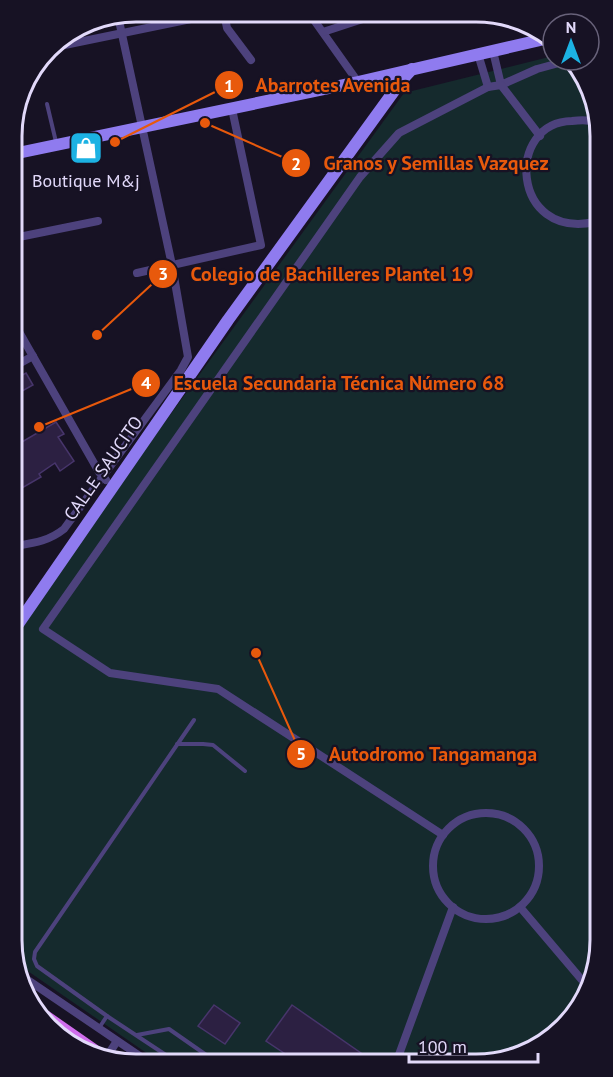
<svg xmlns="http://www.w3.org/2000/svg" width="613" height="1077" viewBox="0 0 613 1077" font-family="'PT Sans',sans-serif">
  <rect width="100%" height="100%" fill="#171224"/>
  <polygon fill="#152a2d" points="553,56 553,60 570,60 594,96 601,949 576,1016 517,1058 161,1063 19,965 16,627 404,93"/>
  <g fill="#2c2042" stroke="#47356b" stroke-width="1.5">
    <polygon points="26,373 33,385 15,395 15,379"/>
    <polygon points="56,422 64,434 58,437 74,461 60,471 55,463 39,474 41,477 15,492 15,446"/>
    <polygon points="214,1005 240,1023 225,1044 198,1026"/>
    <polygon points="292,1005 371,1060 296,1061 266,1041"/>
  </g>
  <g fill="none" stroke-linecap="round" stroke-linejoin="round">
    <g stroke="#4d427d" stroke-width="4">
      <polyline points="47,104 56,142"/>
      <polyline points="177,744 203,744 213,745 245,771"/>
      <polyline points="18,878 18,900"/>
      <polyline points="99,1028 107,1016"/>
      <polyline points="137,1035 169,1029 212,1059 214,1063"/>
      <polyline points="178,1063 107,1016 37,966 34,959 35,952 194,720"/>
    </g>
    <g stroke="#4d427d" stroke-width="8">
      <polyline points="224,13 227,28 251,60"/>
      <polyline points="309,13 358,82"/>
      <polyline points="323,32 378,14"/>
      <polyline points="50,48 220,13"/>
      <polyline points="493,51 501,85 537,69 570,60"/>
      <polyline points="478,54 488,87"/>
      <path d="M594 122C587 119 579 120 572 121 505 122 511 240 595 222"/>
      <polyline points="14,238 98,221"/>
      <polyline points="137,273 261,245 232,109"/>
      <polyline points="14,323 99,472 106,480"/>
      <polyline points="15,366 33,356"/>
      <path d="M16 546C34 543 49 541 64 529L181 370 188 357 172 265 118 16"/>
      <circle cx="486" cy="866" r="53"/>
      <polyline points="443,835 218,689 110,673 43,629 360,177 399,133 488,87 501,85 540,136"/>
      <polyline points="520,907 587,986"/>
      <polyline points="19,974 150,1063"/>
      <polyline points="106,1058 117,1041"/>
      <polyline points="397,1060 453,907"/>
    </g>
    <g stroke="#8f7bef" stroke-width="12">
      <polyline points="13,154 358,82 549,38"/>
      <polyline points="16,627 228,320 402,80 412,69"/>
    </g>
    <polyline stroke="#d06ded" stroke-width="14" points="45,1017 101,1056"/>
  </g>
  <defs>
    <symbol id="shop-square" viewBox="-11 -11 22 22"><rect x="-9" y="-9" width="18" height="18" rx="4" fill="#1cb2e3" stroke="#171224"/><path d="M-5-2.5h2.3a2.7 3.5 0 0 1 5.4 0H5L5.5 6h-11ZM-1.5-2.5h3a1.5 2.3 0 0 0-3 0Z" fill="#fff"/></symbol>
  </defs>
  <g fill-rule="evenodd">
    <use href="#shop-square" x="67" y="129" width="38" height="38"/>
  </g>
  <g text-anchor="middle" dominant-baseline="central" stroke-width="4.5" stroke-linejoin="round" paint-order="stroke">
    <g font-size="18" fill="#e2d9fa" stroke="#171224">
      <text x="86" y="180">Boutique M&amp;j</text>
    </g>
    <g font-size="18" fill="#e2d9fa" stroke="#171224">
      <text transform="translate(103 468) rotate(-55)">CALLE SAUCITO</text>
    </g>
  </g>
  <path d="M0 0H613V1077H0ZM136 22H476A114 114 0 0 1 590 136V940A114 114 0 0 1 476 1054H136A114 114 0 0 1 22 940V136A114 114 0 0 1 136 22Z" fill="#171224" fill-rule="evenodd"/>
  <path fill="none" stroke="#e2d9fa" stroke-width="3" d="M136 22H476A114 114 0 0 1 590 136V940A114 114 0 0 1 476 1054H136A114 114 0 0 1 22 940V136A114 114 0 0 1 136 22Z"/>
  <path fill="none" stroke="#e8590c" stroke-width="2" d="M115 142L229 85M205 123L296 163M97 335L163 274M39 427L146 383M256 653L301 754"/>
  <g fill="#e8590c" stroke="#171224" stroke-width="2">
    <circle cx="115" cy="142" r="6"/>
    <circle cx="205" cy="123" r="6"/>
    <circle cx="97" cy="335" r="6"/>
    <circle cx="39" cy="427" r="6"/>
    <circle cx="256" cy="653" r="6"/>
    <circle cx="229" cy="85" r="15"/>
    <circle cx="296" cy="163" r="15"/>
    <circle cx="163" cy="274" r="15"/>
    <circle cx="146" cy="383" r="15"/>
    <circle cx="301" cy="754" r="15"/>
  </g>
  <g font-size="18" text-anchor="middle" font-weight="bold" fill="#fff">
    <text x="229" y="92">1</text>
    <text x="296" y="170">2</text>
    <text x="163" y="280">3</text>
    <text x="146" y="389">4</text>
    <text x="301" y="760">5</text>
  </g>
  <g font-size="20" text-anchor="middle" font-weight="bold" fill="#e8590c" stroke="#171224" stroke-width="4.5" stroke-linejoin="round" paint-order="stroke">
    <text x="333" y="92">Abarrotes Avenida</text>
    <text x="436" y="170">Granos y Semillas Vazquez</text>
    <text x="332" y="281">Colegio de Bachilleres Plantel 19</text>
    <text x="339" y="390">Escuela Secundaria Técnica Número 68</text>
    <text x="433" y="761">Autodromo Tangamanga</text>
  </g>
  <g transform="translate(571 42)"><circle r="28" fill="#171224" stroke="#68627a" stroke-width="1.5"/>
  <path d="M0-4.5L10 22L0 15L-10 22Z" fill="#1cb2e3"/>
  <text y="-9" font-size="16" font-weight="bold" text-anchor="middle" fill="#e2d9fa">N</text>
  </g>
  <path d="M409 1053v9h129v-9" fill="none" stroke="#e2d9fa" stroke-width="3"/>
  <text x="418" y="1053" font-size="18" fill="#e2d9fa" stroke="#171224" stroke-width="4.5" paint-order="stroke">100 m</text>
</svg>
